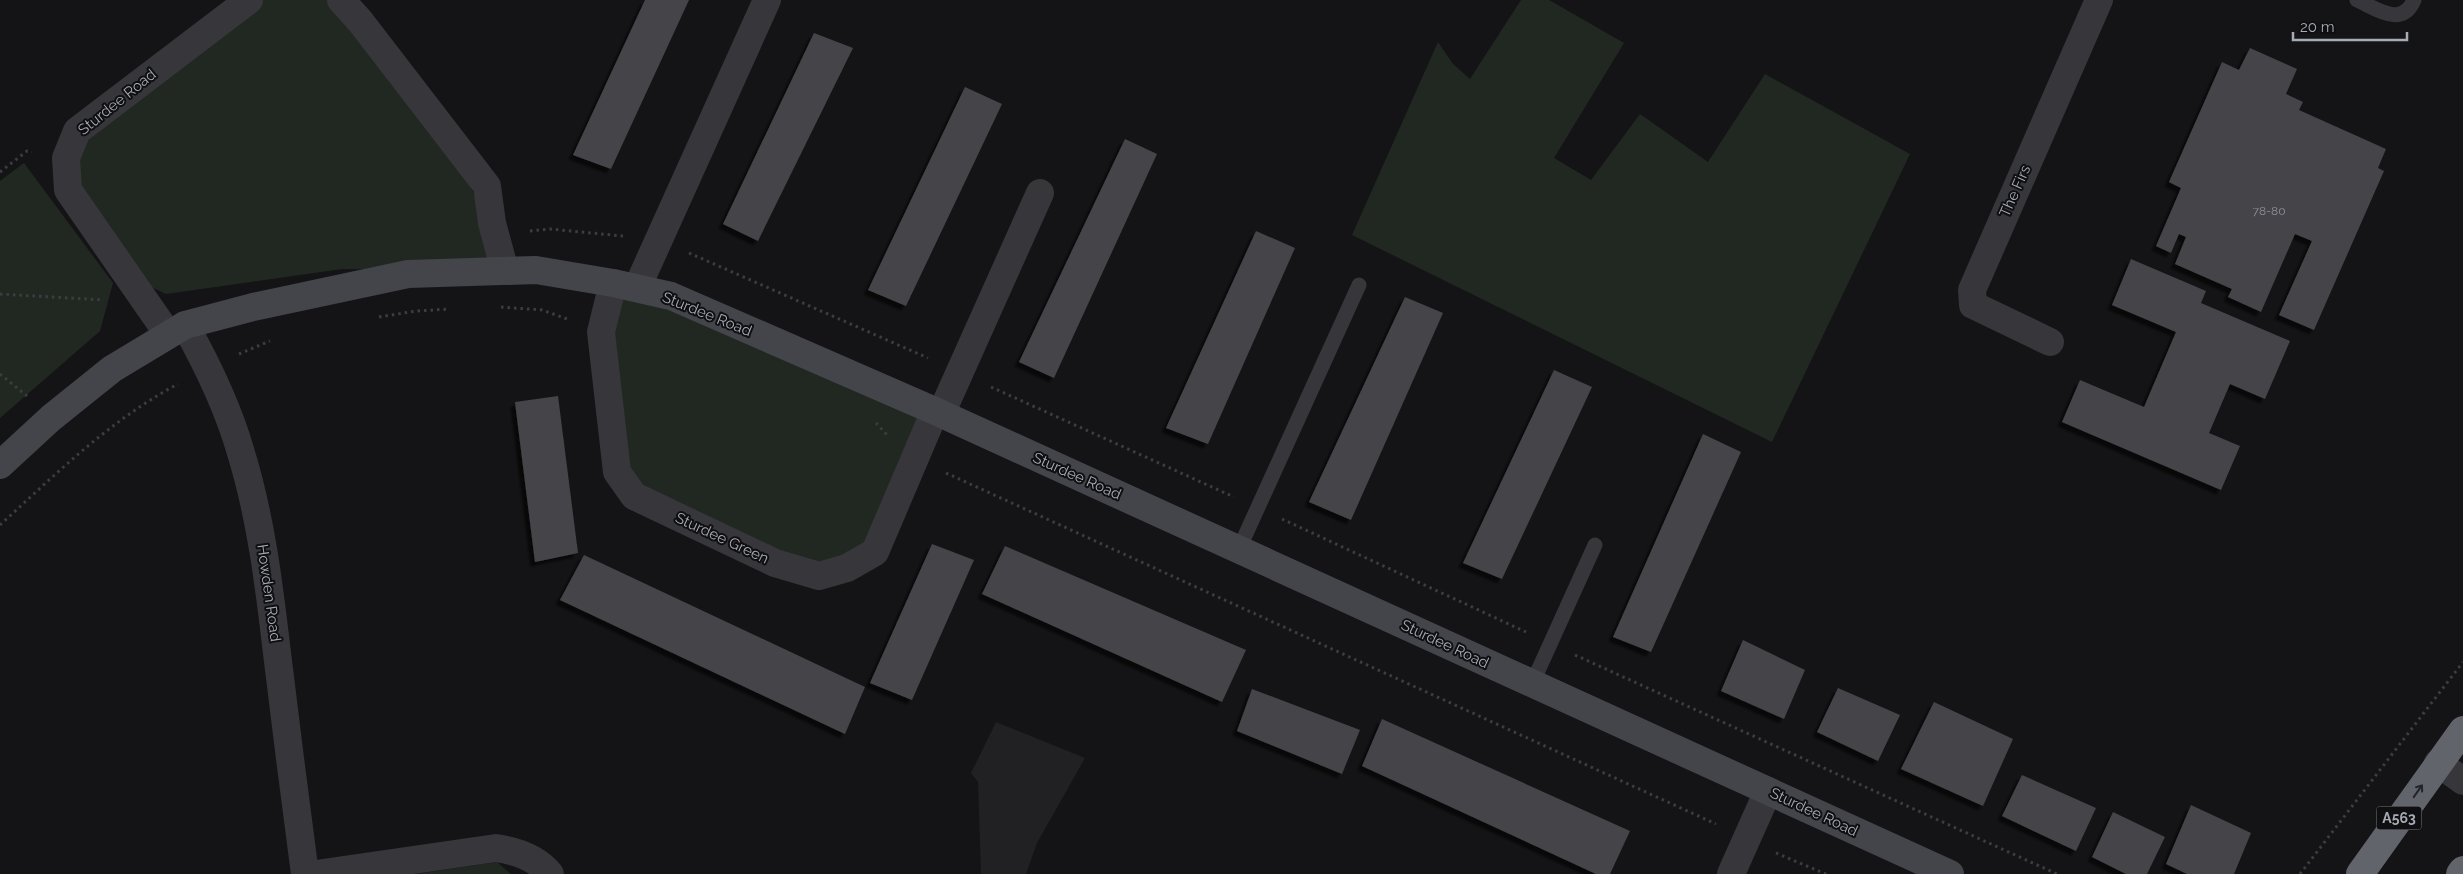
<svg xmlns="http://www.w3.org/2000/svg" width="2463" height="874" viewBox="0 0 2463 874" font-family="Raleway,sans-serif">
  <defs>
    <filter id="shadow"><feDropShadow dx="-4.5" dy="4.5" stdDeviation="1" flood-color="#0009"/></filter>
  </defs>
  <rect width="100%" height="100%" fill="#141416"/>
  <polygon fill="#212023" points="996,722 1085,758 1037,843 1026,874 981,874 978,782 971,773"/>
  <g fill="#212822">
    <polygon points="262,0 339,0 453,142 505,271 342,269 166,294 149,286 68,190 66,158"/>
    <polygon points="1521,0 1549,0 1624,43 1554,158 1591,180 1640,114 1708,162 1765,74 1910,154 1772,442 1352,235 1438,42 1453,64 1470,79"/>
    <polygon points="24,163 113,283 100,331 0,418 0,181"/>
    <polygon points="613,283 935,411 875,552 819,576 617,472"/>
    <polygon points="497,862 511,874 416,874"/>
  </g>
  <g fill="#444449" filter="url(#shadow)">
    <polygon points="645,0 689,0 611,169 573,155"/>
    <polygon points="814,33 853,48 758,241 723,224"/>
    <polygon points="2250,48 2297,69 2286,94 2303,102 2299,110 2386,149 2378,168 2384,171 2314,330 2279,315 2312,241 2295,234 2261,312 2228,297 2232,289 2175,264 2186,237 2179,234 2171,253 2156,246 2181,188 2169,182 2222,62 2239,70"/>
    <polygon points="965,87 1002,104 906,306 868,290"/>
    <polygon points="1125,139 1157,154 1054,378 1019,362"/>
    <polygon points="1256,231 1295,248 1208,444 1166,428"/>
    <polygon points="2131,259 2206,291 2201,303 2290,341 2265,399 2230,384 2209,433 2240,446 2221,490 2062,422 2080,380 2144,407 2176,332 2112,305"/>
    <polygon points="1405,297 1443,313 1351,520 1309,502"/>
    <polygon points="1554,370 1592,387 1502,579 1463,563"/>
    <polygon points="558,396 578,553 535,562 515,402"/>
    <polygon points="1703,434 1741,452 1651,652 1613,637"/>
    <polygon points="932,544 974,560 912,700 870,683"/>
    <polygon points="1005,546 1246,650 1222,702 982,594"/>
    <polygon points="584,555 865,687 845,734 560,600"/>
    <polygon points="1743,640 1805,670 1784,719 1721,691"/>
    <polygon points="1838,688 1900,715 1878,761 1817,732"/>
    <polygon points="1252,689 1360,730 1342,774 1237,731"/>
    <polygon points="1934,702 2013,739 1983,806 1901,769"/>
    <polygon points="1382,719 1630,831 1610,874 1596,874 1362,766"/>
    <polygon points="2022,775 2096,808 2076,851 2002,816"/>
    <polygon points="2191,805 2251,833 2234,874 2187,874 2166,864"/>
    <polygon points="2113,812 2165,837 2147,874 2126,874 2092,857"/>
  </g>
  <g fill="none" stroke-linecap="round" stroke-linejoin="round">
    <g stroke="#3c3d42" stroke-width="3" stroke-dasharray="2.5 4" stroke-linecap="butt">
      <polyline points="0,172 27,151 32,152"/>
      <polyline points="530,231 550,229 623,236"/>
      <polyline points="689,253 928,358"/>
      <polyline points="0,294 104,300"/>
      <polyline points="501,307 542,310 570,320"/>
      <polyline points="379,317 416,311 450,309"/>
      <polyline points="239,354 270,341"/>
      <polyline points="0,374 27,396"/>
      <polyline points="991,387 1234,497"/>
      <polyline points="876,423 889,437"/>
      <polyline points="946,473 1716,824"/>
      <polyline points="1282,519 1526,632"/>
      <path d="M0 525C56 474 110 420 178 384"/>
      <polyline points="1575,655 2057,874"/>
      <polyline points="1776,853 1826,874"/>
      <polyline points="2300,874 2463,662"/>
    </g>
    <g stroke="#36363b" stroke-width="15">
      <path d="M2357 0C2377 9 2402 28 2414 0"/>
      <polyline points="1239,549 1359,285"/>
      <polyline points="1532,684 1595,545"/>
    </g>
    <g stroke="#36363b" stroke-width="28">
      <polyline points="341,0 360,21 487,186 492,223 505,271"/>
      <polyline points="613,283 601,332 617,472 634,496 775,563 819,576 847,568 875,552 935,411"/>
      <polyline points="637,288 767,0"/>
      <path d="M185 325C208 366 228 407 241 453 261 518 269 585 277 653 286 727 295 800 305 874"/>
      <polyline points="168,334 68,190 66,158 77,131 249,0"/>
      <polyline points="2050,342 1973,305 1972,290 2099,0"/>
      <polyline points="941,414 1040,193"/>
      <polyline points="2438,763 2463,781"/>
      <path d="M316 874 496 848C516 851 537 858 550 874"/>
      <polyline points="1731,874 1768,791"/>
    </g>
    <polyline stroke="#44454a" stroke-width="28" points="0,465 51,418 112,369 185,325 253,307 408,274 536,270 613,283 671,296 935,411 1950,874"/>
    <g stroke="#62646b" stroke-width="28">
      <polyline points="2360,874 2463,730"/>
      <polyline points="2460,874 2463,870"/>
    </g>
  </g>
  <defs><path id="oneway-shaft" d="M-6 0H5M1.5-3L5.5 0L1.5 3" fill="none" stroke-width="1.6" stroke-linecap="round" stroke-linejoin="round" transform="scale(1.25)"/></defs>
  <use stroke="#242428" href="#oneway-shaft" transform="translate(2418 791) rotate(-55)"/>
  <g text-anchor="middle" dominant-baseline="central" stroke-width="4" stroke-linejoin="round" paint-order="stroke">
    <g font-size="12" fill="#8e919a">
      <text x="2269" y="211">78-80</text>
    </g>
    <rect fill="#0f0f11" stroke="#797c84" stroke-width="1" x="2376.5" y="806.5" width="45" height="23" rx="4"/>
    <g font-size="14" font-weight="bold" fill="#a7abb5">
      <text x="2399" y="818">A563</text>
    </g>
    <g font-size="15" fill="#a7abb5" stroke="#0f0f11">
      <text transform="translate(117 102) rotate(-39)">Sturdee Road</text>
      <text transform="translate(2015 191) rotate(-66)">The Firs</text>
      <text transform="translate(707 314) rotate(22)">Sturdee Road</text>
      <text transform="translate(1077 476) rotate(24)">Sturdee Road</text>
      <text transform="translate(722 538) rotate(25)">Sturdee Green</text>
      <text transform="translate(269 593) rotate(82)">Howden Road</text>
      <text transform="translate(1445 644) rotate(25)">Sturdee Road</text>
      <text transform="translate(1814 812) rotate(25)">Sturdee Road</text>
    </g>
  </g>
  <path d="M2293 32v8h114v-8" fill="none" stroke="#a7abb5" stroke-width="2.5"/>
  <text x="2300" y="32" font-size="15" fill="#a7abb5" stroke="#0f0f11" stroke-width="4" paint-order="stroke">20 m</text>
</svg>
